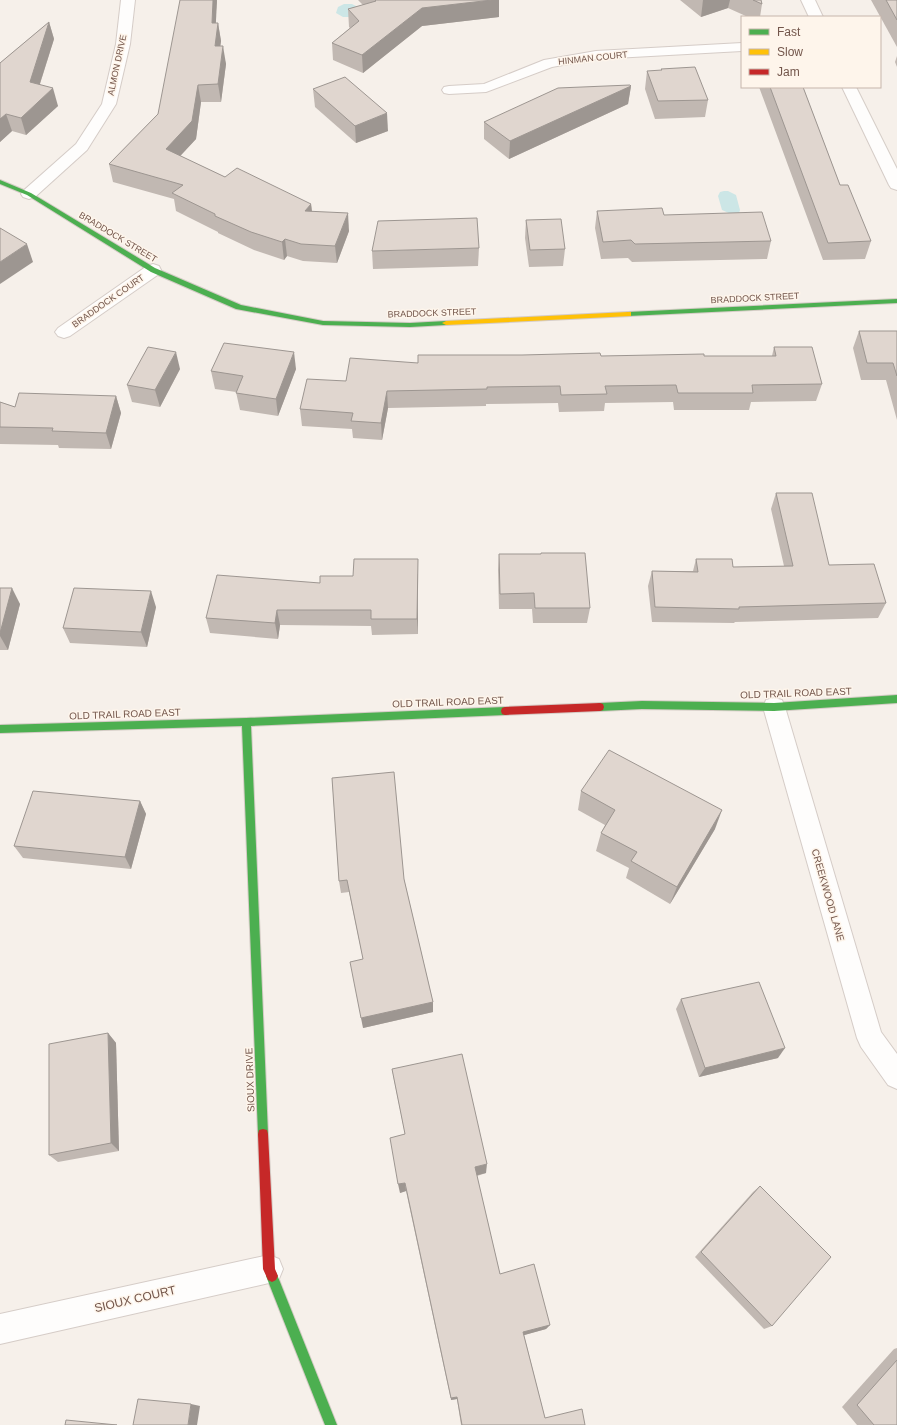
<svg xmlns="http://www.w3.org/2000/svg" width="897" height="1425" viewBox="0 0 897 1425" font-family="Helvetica,sans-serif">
  <rect width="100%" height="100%" fill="#f6f0ea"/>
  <g fill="#cce6e6">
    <polygon points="344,4 352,4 358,7 352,17 343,17 336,13 338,7"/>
    <polygon points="724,191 728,191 736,195 740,210 739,213 731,214 722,210 718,196 720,192"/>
  </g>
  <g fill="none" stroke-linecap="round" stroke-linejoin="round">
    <defs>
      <g id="street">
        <polygon points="121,0 135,0 130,44 116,104 87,150 35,197 29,199 23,197 21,194 23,191 76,144 102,104 116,44"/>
        <polygon points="801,0 815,0 823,17 809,17"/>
        <polygon points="742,43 742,51 596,59 552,67 486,92 449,94 444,93 442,90 444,87 449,86 484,84 544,60 596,51"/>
        <polygon points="842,87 856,87 897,169 897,190 891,188 889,185"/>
        <polygon points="153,264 159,266 161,270 159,274 70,336 64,338 58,336 55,332 58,328 147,266"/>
        <polygon points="774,698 782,700 785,707 881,1032 897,1054 897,1089 888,1085 861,1047 857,1038 763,707 766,700"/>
        <polygon points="269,1255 279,1259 283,1269 279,1279 269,1283 0,1344 0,1314"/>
      </g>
      <g id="fast">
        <polygon points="0,180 31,193 155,268 241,305 323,321 410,323 446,321 450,323 446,325 410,327 323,325 236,309 151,272 27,195 0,184"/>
        <polygon points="897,299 897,303 628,316 624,314 628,312"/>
        <polygon points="897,695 897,703 774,711 642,709 600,711 597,710 596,707 597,704 600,703 642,701 774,703"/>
        <polygon points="505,707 508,708 509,711 508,714 505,715 251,726 268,1134 267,1138 263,1139 259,1138 258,1134 242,726 0,733 0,725 246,718"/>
        <polygon points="272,1270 276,1272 337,1425 325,1425 266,1276 268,1272"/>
      </g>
      <polygon id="slow" points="628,312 631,312 631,316 446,325 442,323 446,321"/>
      <g id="jam">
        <polygon points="600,703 603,704 604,707 603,710 600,711 505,715 502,714 501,711 502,708 505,707"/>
        <polygon points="263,1129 267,1130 268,1134 275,1269 278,1276 276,1280 272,1282 268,1280 263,1269 258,1134 259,1130"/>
      </g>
    </defs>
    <use href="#street" stroke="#d5ccc7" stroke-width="2"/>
    <use href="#fast" stroke="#d5ccc6" stroke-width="2"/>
    <use href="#slow" stroke="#d5ccc6" stroke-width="2"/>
    <use href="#jam" stroke="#d5ccc6" stroke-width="2"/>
    <use href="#street" fill="#fefdfc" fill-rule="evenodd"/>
    <use href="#fast" fill="#4caf50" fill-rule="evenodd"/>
    <use href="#slow" fill="#ffc107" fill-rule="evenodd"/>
    <use href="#jam" fill="#c62828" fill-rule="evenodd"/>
  </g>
  <g fill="#c1b8b2">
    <polygon points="217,0 215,23 218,23 221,41 220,46 226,64 221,102 201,102 196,139 180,156 225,177 311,204 312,211 349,231 337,263 303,261 287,256 284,260 254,250 218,233 218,232 176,211 174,199 113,182 109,164 158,114"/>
    <polygon points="358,0 499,0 499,17 422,26 363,73 333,60 332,43 350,28 349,27 348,9 363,5"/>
    <polygon points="680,0 761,0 762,4 760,17 748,17 728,8 701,17"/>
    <polygon points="871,0 897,0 897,47"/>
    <polygon points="49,22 54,39 40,84 58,106 26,135 12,131 0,142 0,63"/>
    <polygon points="897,56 897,67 895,62"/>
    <polygon points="661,69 708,100 705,117 655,119 645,89 647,71 661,71"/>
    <polygon points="631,86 628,104 509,159 484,139 484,122"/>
    <polygon points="759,87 803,87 840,185 871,241 865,259 823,260"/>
    <polygon points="313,89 388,131 356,143 315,107"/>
    <polygon points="597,211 664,215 771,241 767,259 632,262 628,258 601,259 595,228"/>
    <polygon points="526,220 565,249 563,266 529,267 525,238"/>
    <polygon points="479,248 478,266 373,269 372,251"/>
    <polygon points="859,331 897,331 897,420 886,380 861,380 853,348"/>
    <polygon points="774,347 822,384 816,401 751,402 749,410 674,410 673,402 605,403 604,411 559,412 558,403 486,404 486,406 388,408 382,440 353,438 352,429 302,426 300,409 346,381 418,363 601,356 772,356"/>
    <polygon points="180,369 160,407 132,402 127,385"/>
    <polygon points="296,369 278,416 240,410 236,392 215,389 211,371"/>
    <polygon points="116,396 121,413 111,449 59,448 58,445 0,444 0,402 15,407"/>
    <polygon points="776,493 829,565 886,603 878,618 735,622 734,623 652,622 648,586 652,571 693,571 696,559 733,567 784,566 771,509"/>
    <polygon points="499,554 590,608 587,623 533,623 532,609 499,609 498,570"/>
    <polygon points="418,574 418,634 372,635 371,626 280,625 278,639 210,633 206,618 320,583 353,576"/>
    <polygon points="0,588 20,604 8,650 0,650"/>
    <polygon points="156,607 147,647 70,643 63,628"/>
    <polygon points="332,778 404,879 433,1002 433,1012 363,1028 363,959 349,892 341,893 339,881"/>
    <polygon points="581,791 715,829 670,904 626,878 629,868 596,851 601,833 605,825 578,810"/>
    <polygon points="140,801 146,814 131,869 23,858 14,846"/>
    <polygon points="681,999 778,1058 699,1077 676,1009"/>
    <polygon points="108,1033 116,1043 119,1151 58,1162 49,1155"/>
    <polygon points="392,1069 486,1173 477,1176 500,1274 550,1325 546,1329 524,1335 545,1418 585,1425 461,1425 457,1399 451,1400 406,1191 400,1193 405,1134 394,1080"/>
    <polygon points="760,1186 772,1326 764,1329 695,1257 753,1192"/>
    <polygon points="897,1348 897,1425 857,1425 842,1407 894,1349"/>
  </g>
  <g fill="#9d9691">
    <polygon points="213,0 217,0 215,41 212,23"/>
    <polygon points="492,0 499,0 499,17 422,26 363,73 362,55 422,8"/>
    <polygon points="703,0 730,0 728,8 701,17"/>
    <polygon points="49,22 54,39 35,99 30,82"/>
    <polygon points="218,23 221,41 218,64 215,46"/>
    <polygon points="223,46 226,64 221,102 218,84"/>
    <polygon points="198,85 201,102 196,139 170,167 166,149"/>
    <polygon points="631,86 628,104 509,159 510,141"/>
    <polygon points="53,88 58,106 26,135 21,118"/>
    <polygon points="387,113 388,131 356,143 355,126"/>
    <polygon points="6,114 12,131 0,142 0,119"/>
    <polygon points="311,204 313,221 305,211"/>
    <polygon points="348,213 349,231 337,263 335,246"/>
    <polygon points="285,239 287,256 284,260 282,242"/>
    <polygon points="27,244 33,262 0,284 0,262"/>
    <polygon points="176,352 180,369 160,407 155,390"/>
    <polygon points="294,352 296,369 278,416 276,399"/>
    <polygon points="387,391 388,408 382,440 381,423"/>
    <polygon points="116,396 121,413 111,449 106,433"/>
    <polygon points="418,559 418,634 417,619"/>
    <polygon points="12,588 20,604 8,650 0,636 0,633"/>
    <polygon points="151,591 156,607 147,647 141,632"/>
    <polygon points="277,610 280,625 278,639 275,623"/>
    <polygon points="140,801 146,814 131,869 125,857"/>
    <polygon points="722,810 715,829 670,904 677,887"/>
    <polygon points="433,1002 433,1012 363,1028 361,1018"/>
    <polygon points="108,1033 116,1043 119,1151 111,1143"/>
    <polygon points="785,1048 778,1058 699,1077 705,1068"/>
    <polygon points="487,1164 486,1173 474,1176 475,1167"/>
    <polygon points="405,1183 406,1191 400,1193 398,1184"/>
    <polygon points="550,1325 546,1329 521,1336 523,1332"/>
    <polygon points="457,1397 457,1399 451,1400 451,1398"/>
    <polygon points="191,1404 200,1406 197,1425 188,1425"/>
  </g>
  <g fill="#e0d6cf" stroke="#9d9691">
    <polygon points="180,0 213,0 212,23 218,23 215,46 223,46 218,84 198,85 192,121 166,149 225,177 237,168 311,204 305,211 348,213 335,246 301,244 285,239 282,242 251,232 215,216 215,214 172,193 183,185 109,164 158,114"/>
    <polygon points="375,0 492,0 422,8 362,55 332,43 359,21 348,9 376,1"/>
    <polygon points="753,0 761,0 762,4"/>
    <polygon points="886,0 897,0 897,20"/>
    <polygon points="49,22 30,82 53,88 21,118 6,114 0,119 0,63"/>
    <polygon points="695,67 708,100 658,101 647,71 662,70 661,69"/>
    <polygon points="345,77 387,113 355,126 313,89"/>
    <polygon points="630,85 631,86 510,141 484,122 558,88"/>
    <polygon points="770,87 803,87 840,185 848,185 871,241 828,243"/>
    <polygon points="662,208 664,215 762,212 771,241 635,244 631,240 603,242 597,211"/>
    <polygon points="477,218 479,248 372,251 378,221"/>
    <polygon points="561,219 565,249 530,250 526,220"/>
    <polygon points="0,228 27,244 0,262"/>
    <polygon points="859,331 897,331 897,376 893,363 867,363"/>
    <polygon points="224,343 294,352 276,399 236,393 243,376 211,371"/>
    <polygon points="148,347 176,352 155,390 127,385"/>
    <polygon points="774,347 812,347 822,384 752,385 753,393 678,393 676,385 605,386 607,394 561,395 560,386 487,387 487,389 387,391 381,423 351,421 353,413 300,409 307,379 346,381 350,358 418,363 418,355 522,355 600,353 601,356 704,354 704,356 776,356"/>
    <polygon points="19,393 116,396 106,433 52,431 53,428 0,427 0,402 15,407"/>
    <polygon points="776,493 812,493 829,565 874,564 886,603 739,607 739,609 655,607 652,571 698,572 696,559 732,559 733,567 793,566"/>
    <polygon points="541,553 585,553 590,608 535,608 534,593 500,594 499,554 541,554"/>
    <polygon points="354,559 418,559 417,619 371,619 371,610 277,610 275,623 206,618 217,575 320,583 320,576 353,576"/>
    <polygon points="0,588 12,588 0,633"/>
    <polygon points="74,588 151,591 141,632 63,628"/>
    <polygon points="609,750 722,810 677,887 631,861 637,852 601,833 615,810 581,791"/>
    <polygon points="394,772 404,879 433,1002 361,1018 350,962 363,959 347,880 339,881 332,778"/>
    <polygon points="33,791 140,801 125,857 14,846"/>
    <polygon points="759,982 785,1048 705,1068 681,999"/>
    <polygon points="108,1033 111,1143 49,1155 49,1044"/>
    <polygon points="462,1054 487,1164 475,1167 500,1274 534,1264 550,1325 523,1332 545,1418 582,1409 585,1425 462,1425 457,1397 451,1398 405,1183 398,1184 390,1138 405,1134 392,1069"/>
    <polygon points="760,1186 831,1257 772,1326 701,1252"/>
    <polygon points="897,1360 897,1425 874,1425 857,1405"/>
    <polygon points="138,1399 191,1404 188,1425 133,1425"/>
    <polygon points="66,1420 117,1425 65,1425"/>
  </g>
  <g text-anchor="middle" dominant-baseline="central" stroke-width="3" stroke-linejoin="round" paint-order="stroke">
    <g font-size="9" fill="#73564b" stroke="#fef5eb">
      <text transform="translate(593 58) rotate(-6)">HINMAN COURT</text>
      <text transform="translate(117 65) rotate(-78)">ALMON DRIVE</text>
      <text transform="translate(118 237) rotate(31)">BRADDOCK STREET</text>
      <text transform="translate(755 298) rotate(-3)">BRADDOCK STREET</text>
      <text transform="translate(108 301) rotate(-35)">BRADDOCK COURT</text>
      <text transform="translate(432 313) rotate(-2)">BRADDOCK STREET</text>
    </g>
    <g font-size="10" fill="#73564b" stroke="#fef5eb">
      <text transform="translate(796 693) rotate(-2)">OLD TRAIL ROAD EAST</text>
      <text transform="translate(448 702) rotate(-2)">OLD TRAIL ROAD EAST</text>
      <text transform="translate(125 714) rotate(-2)">OLD TRAIL ROAD EAST</text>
      <text transform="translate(828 895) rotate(74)">CREEKWOOD LANE</text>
      <text transform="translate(250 1080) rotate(-92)">SIOUX DRIVE</text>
    </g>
    <g font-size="12" fill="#73564b" stroke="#fef5eb">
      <text transform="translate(135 1299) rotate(-13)">SIOUX COURT</text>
    </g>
  </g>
  <rect x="741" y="16" width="140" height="72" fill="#fef5eb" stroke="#c6b5ab"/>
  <rect x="749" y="29" width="20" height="6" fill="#4caf50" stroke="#c6b5ab"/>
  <text x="777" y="36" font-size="12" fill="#73564b">Fast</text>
  <rect x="749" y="49" width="20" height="6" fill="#ffc107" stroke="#c6b5ab"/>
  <text x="777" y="56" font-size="12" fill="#73564b">Slow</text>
  <rect x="749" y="69" width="20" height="6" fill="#c62828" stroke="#c6b5ab"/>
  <text x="777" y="76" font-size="12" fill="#73564b">Jam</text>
</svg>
